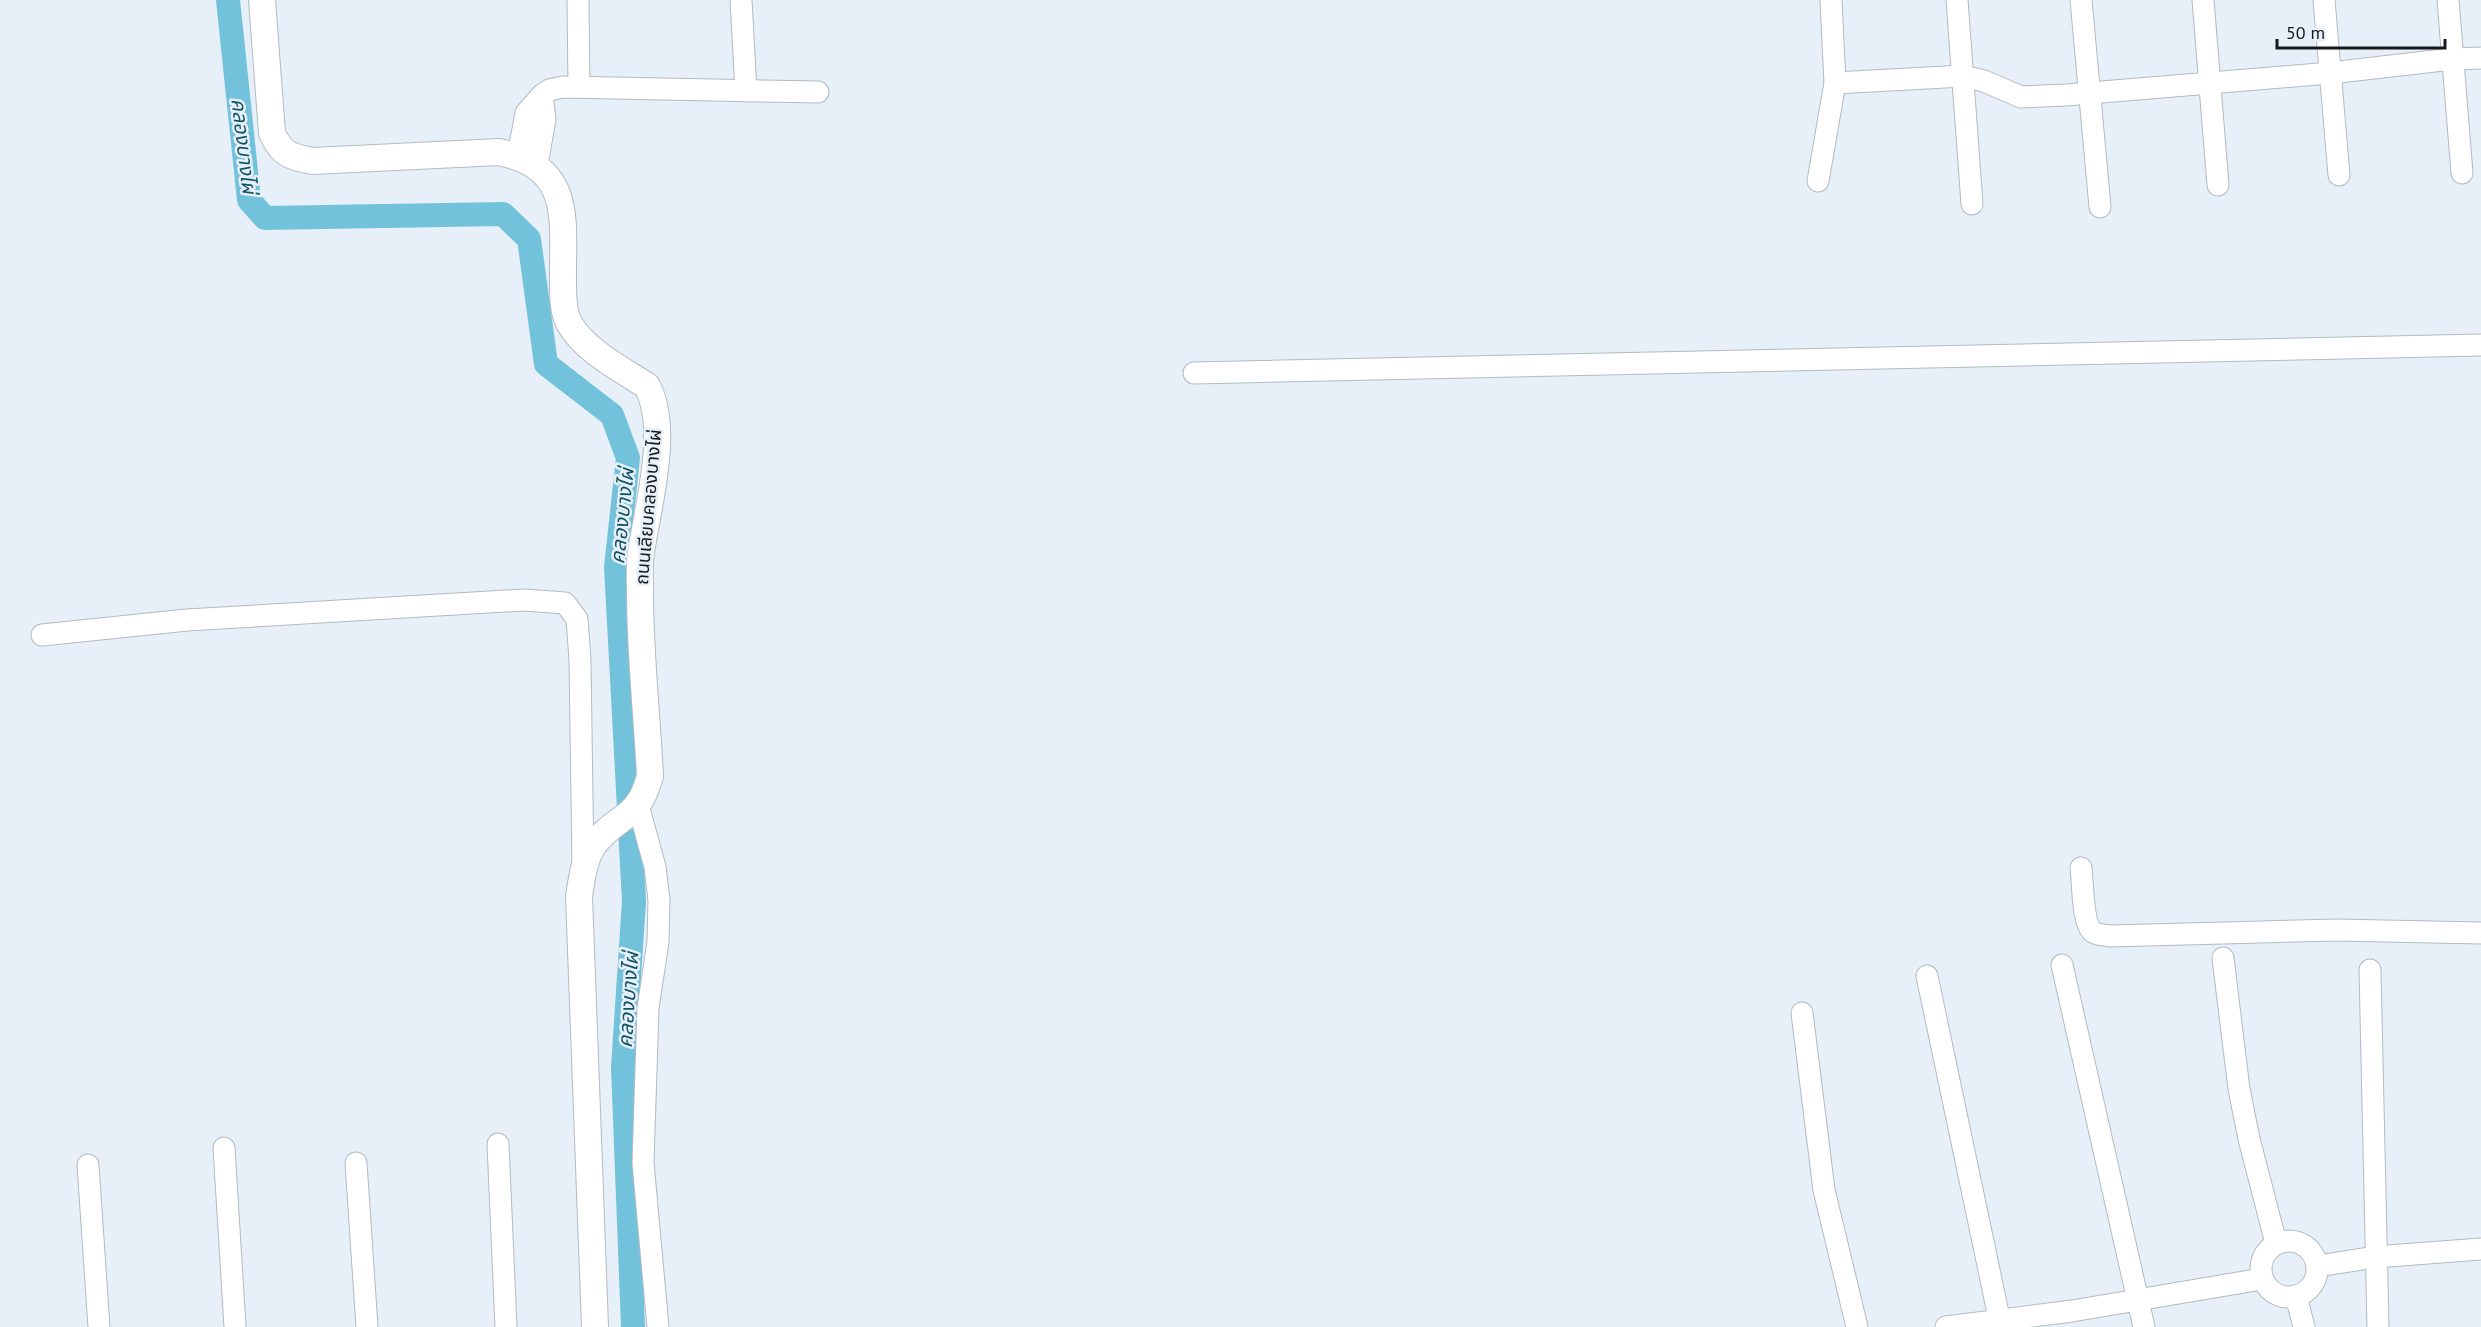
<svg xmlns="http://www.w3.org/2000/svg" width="2481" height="1327" viewBox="0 0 2481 1327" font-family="'PT Sans','Noto Sans Thai',sans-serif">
  <rect width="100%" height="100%" fill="#e7f0f8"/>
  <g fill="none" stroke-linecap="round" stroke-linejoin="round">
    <polyline stroke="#73c2db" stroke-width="24" points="228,0 249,200 265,218 503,214 529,239 546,364 612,415 628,458 616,567 634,901 623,1067 633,1327"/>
    <defs>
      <g id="minor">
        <polyline points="578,0 579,87"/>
        <polyline points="741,0 746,91"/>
        <polyline points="1957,0 1972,204"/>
        <polyline points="2081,0 2100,207"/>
        <polyline points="2203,0 2218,185"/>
        <polyline points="2324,0 2339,175"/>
        <polyline points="2448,0 2462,173"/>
        <polyline points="1835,83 1963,76 1984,81 2021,97 2066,95 2330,73 2452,59 2481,58"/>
        <polyline points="542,95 549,90 563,87 818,92"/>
        <polyline points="518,156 526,113 542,95 545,119 537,165"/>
        <polyline points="1818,181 1835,83 1831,0"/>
        <polyline points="1194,373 2481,345"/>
        <polyline points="42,635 187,620 524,600 565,603 577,619 580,660 583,867"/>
        <polyline points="638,805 655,867 659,900 658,942 648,1008 643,1163 658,1327"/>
        <path d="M2081 868C2083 882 2082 921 2092 931 2096 935 2104 935 2110 936L2336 930 2481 933"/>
        <polyline points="2223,958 2239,1089 2249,1139 2276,1243"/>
        <polyline points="2062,965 2144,1327"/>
        <polyline points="2370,970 2378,1327"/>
        <polyline points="1927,976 2001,1327"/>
        <polyline points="1802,1013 1824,1190 1857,1327"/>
        <polyline points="498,1144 506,1327"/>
        <polyline points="224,1148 235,1327"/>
        <polyline points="356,1163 367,1327"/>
        <polyline points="88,1165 99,1327"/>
        <circle cx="2289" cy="1269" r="28"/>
        <polyline points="2318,1266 2375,1257 2481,1249"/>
        <polyline points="2296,1296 2304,1327"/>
        <polyline points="1946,1327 2072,1311 2262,1279"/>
      </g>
      <path id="tertiary" d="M262 0 272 133C282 155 291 157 313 161L499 152C575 168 562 221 563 283 563 295 563 312 569 323 585 351 621 369 647 386 670 429 648 506 641 552 639 566 640 580 640 593 640 654 647 715 650 776 638 821 619 813 595 843 584 858 582 878 579 896L595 1327"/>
    </defs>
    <use href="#minor" stroke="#b2bac2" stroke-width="23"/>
    <use href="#tertiary" stroke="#b2bac2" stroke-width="28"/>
    <use href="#minor" stroke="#fff" stroke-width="21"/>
    <use href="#tertiary" stroke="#fff" stroke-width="26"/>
  </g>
  <g text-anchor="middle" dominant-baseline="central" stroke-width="5" stroke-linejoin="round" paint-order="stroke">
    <g font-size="18" fill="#171a1d" stroke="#e7f0f8">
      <text transform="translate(648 507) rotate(-85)">ถนนเลียบคลองบางไผ่</text>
    </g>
    <g font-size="20" font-style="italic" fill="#115466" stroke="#e7f0f8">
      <text transform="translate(244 146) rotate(83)">คลองบางไผ่</text>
      <text transform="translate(622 516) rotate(-84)">คลองบางไผ่</text>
      <text transform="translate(628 1000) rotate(-86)">คลองบางไผ่</text>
    </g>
  </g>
  <path d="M2277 39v9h168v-9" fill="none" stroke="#171a1d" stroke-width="3"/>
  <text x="2286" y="39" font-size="18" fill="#171a1d" stroke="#e7f0f8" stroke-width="4.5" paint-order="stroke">50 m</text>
</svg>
